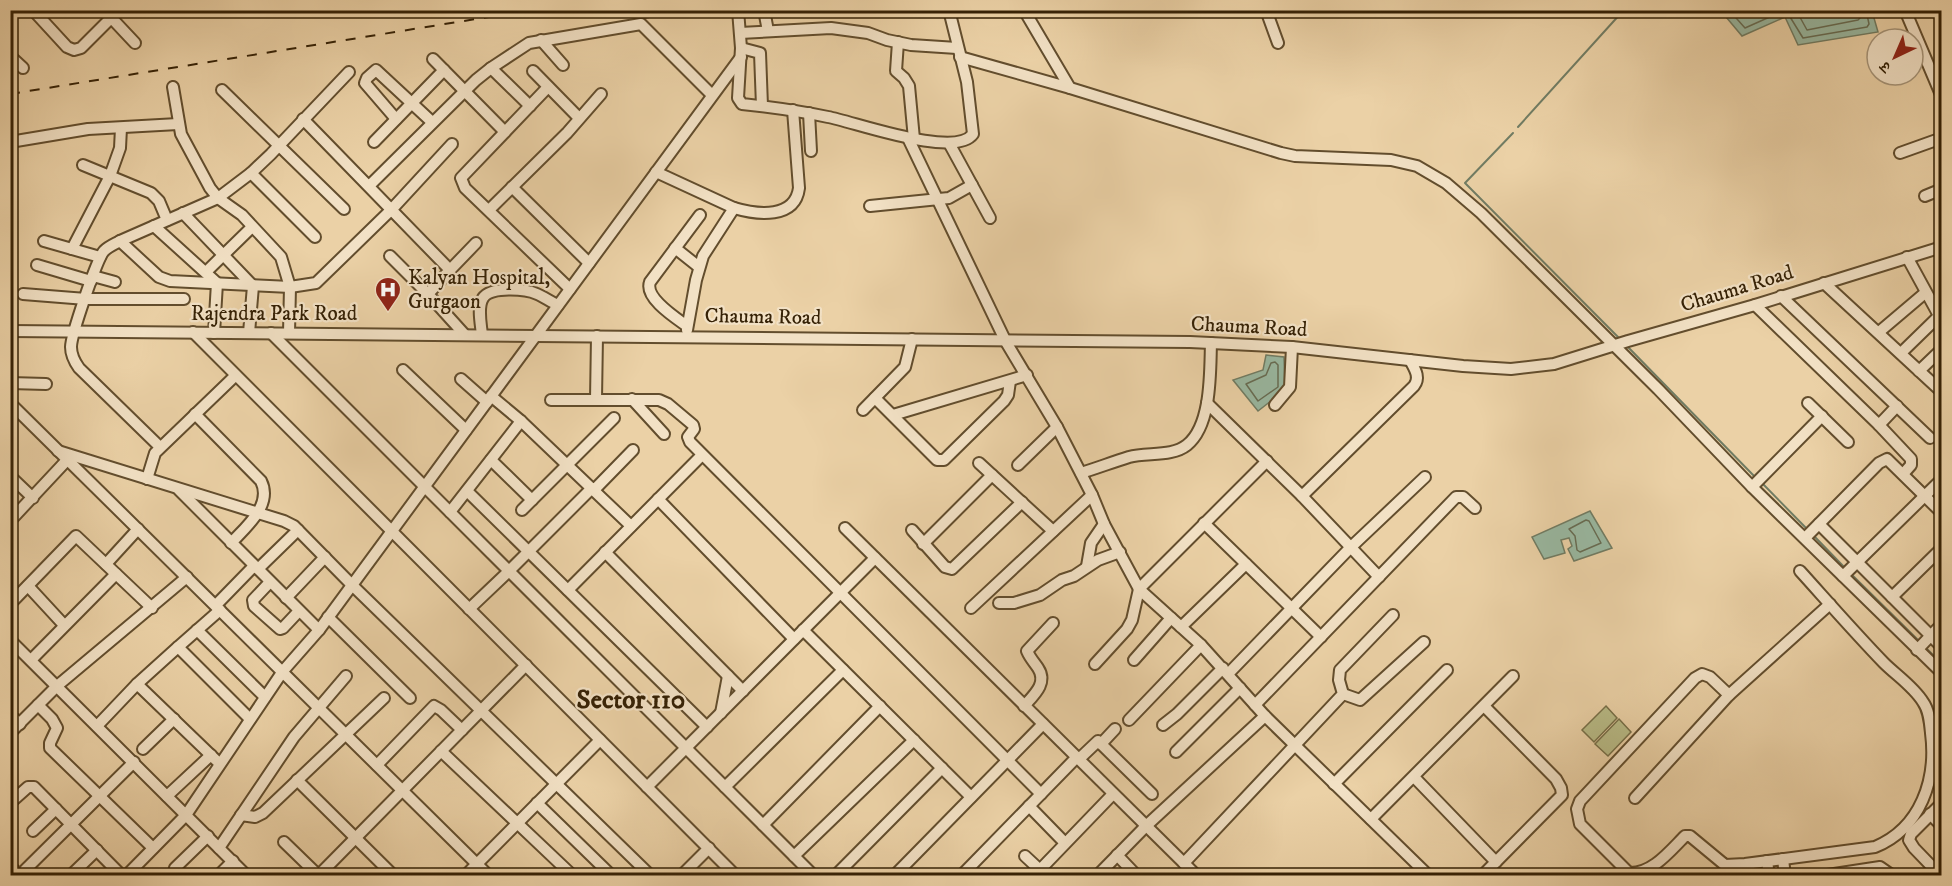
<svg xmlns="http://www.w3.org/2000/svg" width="1952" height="886" viewBox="0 0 1952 886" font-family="'IM FELL DW Pica','Noto Serif Devanagari',serif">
  <rect width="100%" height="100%" fill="#ebd1a6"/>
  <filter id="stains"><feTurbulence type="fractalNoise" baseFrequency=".00333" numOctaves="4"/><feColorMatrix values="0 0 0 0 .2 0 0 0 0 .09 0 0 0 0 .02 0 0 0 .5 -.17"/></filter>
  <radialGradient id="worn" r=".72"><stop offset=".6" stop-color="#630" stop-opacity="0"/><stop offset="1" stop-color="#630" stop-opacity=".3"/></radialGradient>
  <g fill="#b8bb86" stroke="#766e46" stroke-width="1.5">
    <polygon points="1606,706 1617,718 1594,742 1582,730"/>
    <polygon points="1619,719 1631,732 1608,756 1595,744"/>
  </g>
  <g fill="#99b8a1" stroke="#717c63" stroke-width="1.5">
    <polygon points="1721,11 1872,11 1878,32 1798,45 1785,17 1742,36"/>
    <polygon points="1266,355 1284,357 1285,390 1258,411 1233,380 1263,370"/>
    <polygon points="1590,511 1612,548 1574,561 1568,549 1572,546 1569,538 1561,540 1565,553 1544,559 1532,537"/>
  </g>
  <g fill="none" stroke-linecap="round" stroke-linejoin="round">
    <g stroke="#676c53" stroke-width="1.5">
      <polyline points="1729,10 1745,28 1781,12 1787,12 1803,38 1867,27 1869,24 1866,10"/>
      <polyline points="1796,10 1807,30 1858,20 1860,18 1859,10"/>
      <polygon points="1275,362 1278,365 1278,387 1258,401 1246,384 1266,375 1271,363"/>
      <polygon points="1586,520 1589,521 1601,543 1580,552 1577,550 1575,536 1569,529"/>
    </g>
    <g stroke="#717c63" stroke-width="2">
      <polyline points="1518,127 1622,12 1620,10"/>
      <polyline points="1513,133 1465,183 1620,339"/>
      <polyline points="1626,345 1756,478"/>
      <polyline points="1761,482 1807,529"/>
      <polyline points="1813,535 1846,569"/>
      <polyline points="1850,573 1919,641"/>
      <polyline points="1925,647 1942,664"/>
    </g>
    <defs>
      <g id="minor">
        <polyline points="33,10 67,47 74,50 81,48 119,10"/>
        <polyline points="104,10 135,43"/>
        <polyline points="634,10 643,12 655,10"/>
        <path d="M738 10 741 48 738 98 742 104C770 107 799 111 828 117 855 122 955 159 973 134L967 82 949 10"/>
        <polyline points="764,10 768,31"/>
        <polyline points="1024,10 1070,88"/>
        <polyline points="1266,10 1278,43"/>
        <polyline points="1905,10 1942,97"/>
        <polyline points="740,33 831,28 868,33 887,40 911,45 957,48"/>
        <polyline points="541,40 563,65"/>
        <polyline points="898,42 896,71 904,78 909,86 914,139"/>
        <polyline points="741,48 760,53 762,106"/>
        <polyline points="10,56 23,68"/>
        <polyline points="960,57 1070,88 1281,153 1295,156 1391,160 1417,166 1446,183 1481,213 1658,389 1752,487 1942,673"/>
        <polyline points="433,59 505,132"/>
        <polyline points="491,68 530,106"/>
        <polyline points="533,71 579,118"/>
        <polyline points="173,87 181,134 210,188 218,198 242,215 281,257 290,287 289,333"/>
        <polyline points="548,87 461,178 465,188 570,289"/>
        <polyline points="222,90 344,209"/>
        <polyline points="809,113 811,151"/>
        <polyline points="303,119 450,270 428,294 465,335"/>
        <polyline points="396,119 365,83 367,78 376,70 432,122"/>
        <polyline points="908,138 1006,342 1057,427 1092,495 1104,524 1139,589 1201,645 1265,716 1429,876"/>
        <polyline points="10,142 88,129 178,124"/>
        <polyline points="374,142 444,70"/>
        <polyline points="949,143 990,218"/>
        <polyline points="1900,153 1942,138"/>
        <polyline points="83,165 151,193 159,201 167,220"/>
        <path d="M656 172 734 208C758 215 795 219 799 188L793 110"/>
        <polyline points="251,173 315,237"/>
        <polyline points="370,185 476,80 491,68 529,43 641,24 712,95"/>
        <polyline points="512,187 589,263"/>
        <polyline points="1925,196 1942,189"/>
        <polyline points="870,206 949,198 972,185"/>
        <polyline points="489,210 567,133 601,94"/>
        <polyline points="183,213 253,286 249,333"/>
        <polyline points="154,226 217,283 214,333"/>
        <polyline points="44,241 100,257"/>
        <polyline points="120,241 159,277 170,281 290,287 316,283 392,209 452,144"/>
        <polyline points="675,248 699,267"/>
        <polyline points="72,249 110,176 120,148 121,128"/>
        <polyline points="390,256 428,294"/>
        <polyline points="1907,257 1942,321"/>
        <polyline points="37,265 91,281"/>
        <polyline points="450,270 476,243"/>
        <polyline points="206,272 252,227"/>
        <polyline points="93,276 115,282"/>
        <polyline points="1824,283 1942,392"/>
        <polyline points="23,294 86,299 184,299"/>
        <polyline points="1781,296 1930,438"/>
        <polyline points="1755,305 1879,425 1897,406"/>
        <path d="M687 326C676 318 644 298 650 282L700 215"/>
        <polyline points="687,330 696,280 703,256 734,208"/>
        <polyline points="10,331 1190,342 1292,347 1463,366 1511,369 1554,364 1628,341 1755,305 1942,247"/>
        <polyline points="193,332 736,876"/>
        <polyline points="1879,332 1925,293"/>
        <polyline points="271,333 814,876"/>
        <path d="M482 335C481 324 477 307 483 298 491 286 526 289 537 294 544 297 551 302 558 305"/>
        <polyline points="1901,353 1939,316"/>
        <polyline points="403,370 466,430"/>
        <polyline points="1919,371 1942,349"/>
        <polyline points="461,379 487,402"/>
        <polyline points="10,383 46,384"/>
        <polyline points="491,396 521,421 631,526"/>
        <polyline points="875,398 937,460 944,460 1004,401 1008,395 1010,381"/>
        <polyline points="596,399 597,336"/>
        <polyline points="632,399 664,434"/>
        <polyline points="551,400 659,400 668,404 693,425 694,429 688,437 690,442 1041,794"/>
        <polyline points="10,403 489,876"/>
        <polyline points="1207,403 1302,496 1379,577"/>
        <polyline points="1808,403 1848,442"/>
        <polyline points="1275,405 1290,387 1292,347"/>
        <polyline points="863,410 905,367 912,339"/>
        <path d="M195 414 261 481C273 505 246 527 231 543"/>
        <polyline points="893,415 1027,375"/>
        <polyline points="1879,425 1911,459 1911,465 1903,474"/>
        <path d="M160 447 79 368C74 361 71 355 71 347 71 335 97 259 104 251 109 246 115 244 120 241L218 198 251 173 271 154 349 72"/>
        <polyline points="58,451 284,521 294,526 352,585 651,876"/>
        <polyline points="491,460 532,500"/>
        <polyline points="979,463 1053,531"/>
        <polyline points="1018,465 1057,427"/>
        <path d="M1081 473C1097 468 1113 462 1129 457 1147 452 1172 457 1187 445 1212 425 1210 371 1211 343"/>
        <polyline points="10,476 33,498"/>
        <polyline points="147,479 155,453 235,376"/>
        <polyline points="1752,487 1822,416"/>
        <polyline points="179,490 319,630"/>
        <polyline points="594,490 633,450"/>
        <polyline points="467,491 707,727"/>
        <path d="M1302 496 1414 386C1421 377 1414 368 1410 360"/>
        <polyline points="658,499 794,639"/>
        <polyline points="522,510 614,418"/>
        <polyline points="450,512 521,421"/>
        <polyline points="10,521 68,459"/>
        <polyline points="1204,523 1321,637"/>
        <polyline points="1819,524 1942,647"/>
        <polyline points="845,528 1197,876"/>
        <polyline points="912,530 945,567 952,569 1022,502"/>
        <polyline points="1805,538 1879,463 1887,459 1942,513"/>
        <polyline points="923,544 992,475"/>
        <polyline points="605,552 743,691"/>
        <polyline points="106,564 138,529"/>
        <polyline points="1087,566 1091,543 1104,524"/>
        <polyline points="258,569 298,530"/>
        <polyline points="1843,576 1942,479"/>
        <polyline points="270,582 253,600 254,606 280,629 283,628 299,611"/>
        <polyline points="28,586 64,625"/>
        <polyline points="568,590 702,455"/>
        <polyline points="1892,597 1942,548"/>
        <polyline points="286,598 325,557"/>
        <polyline points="999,603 1014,603 1040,595 1062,580 1074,576 1098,560 1120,552"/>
        <polyline points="10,604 76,536 152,608"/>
        <polyline points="216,605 254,566"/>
        <polyline points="971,608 1092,495"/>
        <polyline points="469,609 509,571 592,488"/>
        <polyline points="220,610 178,647 250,719"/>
        <polyline points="328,617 410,698"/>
        <polyline points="1181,627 1246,564"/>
        <polyline points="197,630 265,697"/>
        <polyline points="803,630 971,797"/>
        <polyline points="10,640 247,876"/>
        <polyline points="1917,650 1942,624"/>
        <polyline points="31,660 116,574"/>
        <polyline points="1134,660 1171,618"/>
        <polyline points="1095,664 1127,629 1132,620 1139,589 1267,461"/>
        <polyline points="1228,674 1350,548 1425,477"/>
        <polyline points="137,684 178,647"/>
        <polyline points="1343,694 1360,700 1424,642"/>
        <path d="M1729 695 1710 677 1702 674 1695 678 1580 801 1577 809 1580 824 1629 873C1652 874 1669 852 1685 836H1690L1725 865 1745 864 1875 847C1921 828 1937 779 1931 733 1930 722 1929 710 1923 702 1914 687 1896 675 1884 663 1855 633 1828 602 1800 571"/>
        <polyline points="38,705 52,719 57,728 50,743 50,748 153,848"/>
        <polyline points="1255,705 1456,497 1463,497 1475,508"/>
        <path d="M1024 706C1034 695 1048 683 1038 668 1034 662 1030 658 1027 651L1053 623"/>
        <polyline points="721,713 728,676"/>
        <polyline points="10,715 20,724"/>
        <polyline points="1129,720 1201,645"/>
        <polyline points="1163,725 1177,714 1223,668"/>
        <polyline points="97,726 137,684 219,763"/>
        <polyline points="10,733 57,686 187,577"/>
        <polyline points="1101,744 1115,729"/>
        <polyline points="143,749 174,719"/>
        <polyline points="441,751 573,876"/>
        <polyline points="1176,752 1240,688"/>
        <polyline points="1079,759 1098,741 1152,794"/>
        <polyline points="377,765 434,706 441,710 462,730"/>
        <polyline points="1414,777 1496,862"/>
        <polyline points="297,780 394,876"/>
        <polyline points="1334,784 1447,670"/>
        <polyline points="647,787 875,558"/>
        <polyline points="725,787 843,670"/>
        <polyline points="167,796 211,755"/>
        <polyline points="1635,798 1729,695 1830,604"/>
        <polyline points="10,803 28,787 34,787 122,876"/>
        <polyline points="537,803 612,876"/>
        <polyline points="1029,806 1065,843"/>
        <polyline points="1930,814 1942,826"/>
        <polyline points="241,815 255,817 263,813 384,698"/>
        <polyline points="1371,819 1513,676"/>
        <polyline points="763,825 880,706"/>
        <polyline points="33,831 56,809"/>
        <polyline points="284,842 319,876"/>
        <polyline points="219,848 294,737 346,676"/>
        <polyline points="1117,855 1137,876"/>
        <polyline points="794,856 914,740"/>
        <polyline points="1025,856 1040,870"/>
        <polyline points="1783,859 1785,876"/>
        <polyline points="1767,861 1769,876"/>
        <polyline points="1184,863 1343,694 1339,680 1340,670 1393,615"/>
        <polyline points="10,866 20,876"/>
        <polyline points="25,870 134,762"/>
        <polyline points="70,876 97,850"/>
        <polyline points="126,876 186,815 283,671 319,630 741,57"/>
        <polyline points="173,876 175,868 208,836"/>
        <polyline points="218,876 233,861"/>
        <polyline points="318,876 526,665"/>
        <polyline points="465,876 600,740"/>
        <polyline points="681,876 709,848"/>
        <polyline points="835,876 942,768"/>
        <polyline points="894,876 1043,724"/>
        <polyline points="961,876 1077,757"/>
        <polyline points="1034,876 1113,794"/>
        <polyline points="1097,876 1146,826 1265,716"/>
        <polyline points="1482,876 1562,795 1561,788 1556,779 1484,706"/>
        <polyline points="1821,876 1880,867 1893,876"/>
        <polyline points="1941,876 1914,848 1909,840 1911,834 1942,803"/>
      </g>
    </defs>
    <use href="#minor" stroke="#624d2d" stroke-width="14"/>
    <use href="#minor" stroke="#f2e1c5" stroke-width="10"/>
    <polyline stroke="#352105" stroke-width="2" stroke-dasharray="10 10" stroke-linecap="butt" points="10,94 532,10"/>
  </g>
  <defs>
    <symbol id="hospital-pin" viewBox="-11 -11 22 30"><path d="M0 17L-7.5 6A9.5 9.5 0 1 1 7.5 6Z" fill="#8f2418" stroke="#f2e1c5"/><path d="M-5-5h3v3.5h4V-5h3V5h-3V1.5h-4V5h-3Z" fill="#fff"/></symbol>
  </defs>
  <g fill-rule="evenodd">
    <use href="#hospital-pin" x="373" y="275" width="30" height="40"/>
  </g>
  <g text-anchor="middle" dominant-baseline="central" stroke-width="4.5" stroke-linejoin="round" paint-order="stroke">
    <g font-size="21" fill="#352105" stroke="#f2e1c5" text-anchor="start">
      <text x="408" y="278">Kalyan Hospital,<tspan x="408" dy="24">Gurgaon</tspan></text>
    </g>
    <g font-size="21" fill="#352105" stroke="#f2e1c5">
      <text transform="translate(1737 289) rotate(-17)">Chauma Road</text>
      <text x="274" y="314">Rajendra Park Road</text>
      <text transform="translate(763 317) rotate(1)">Chauma Road</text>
      <text transform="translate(1249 327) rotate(3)">Chauma Road</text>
    </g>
    <g font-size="27" font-weight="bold" fill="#352105" stroke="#f2e1c5">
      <text x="631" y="700">Sector 110</text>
    </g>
  </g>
  <rect width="1952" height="886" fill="none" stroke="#ebd1a6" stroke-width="36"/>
  <rect x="12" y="12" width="1928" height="862" fill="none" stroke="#352105" stroke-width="3"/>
  <rect x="18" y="18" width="1916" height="850" fill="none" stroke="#352105" stroke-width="1.5"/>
  <g transform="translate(1895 57) rotate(224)"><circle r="28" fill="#f2e1c5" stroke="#a69478" stroke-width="1.5"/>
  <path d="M0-4.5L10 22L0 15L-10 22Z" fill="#8f2418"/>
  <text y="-9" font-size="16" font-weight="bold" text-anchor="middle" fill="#352105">उ</text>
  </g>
  <rect width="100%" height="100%" filter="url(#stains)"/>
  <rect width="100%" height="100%" fill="url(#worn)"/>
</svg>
